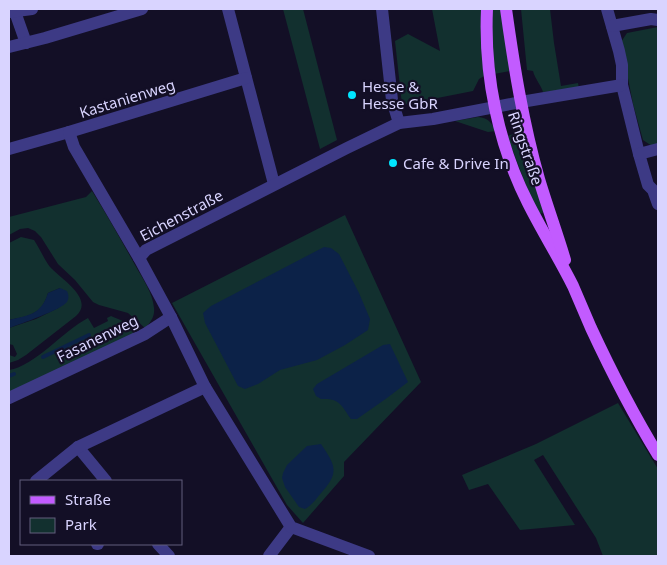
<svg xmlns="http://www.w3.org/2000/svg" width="667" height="565" viewBox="0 0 667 565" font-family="'Noto Sans',sans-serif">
  <rect width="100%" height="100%" fill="#130f26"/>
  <g fill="#12302f">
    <polygon points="283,9 303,9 337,140 320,149"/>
    <polygon points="432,9 484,9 486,75 479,79 473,91 402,105 395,41 408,34 440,51"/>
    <polygon points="491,9 501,9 510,71 494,74"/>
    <path d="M521 9H550L554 43 561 86 578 83 579 89 543 92C541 85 535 79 533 71L527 70Z"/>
    <polygon points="658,27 658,145 652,146 643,140 633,104 621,42 627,33"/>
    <path d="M478 117C488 118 491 122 496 131L488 132 455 121Z"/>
    <polygon points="523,131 544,212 540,214 534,206 507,136"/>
    <path d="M92 191C107 215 121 240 135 265 142 278 153 293 154 308 155 316 151 322 145 328L128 313 99 305 93 302 75 280 58 264 41 237 35 231 28 228 20 229 9 235V217L86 197Z"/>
    <polygon points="345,215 421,382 344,462 344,476 303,523 287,505 172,303"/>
    <path d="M21 237 34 240C40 249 44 259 50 267 61 279 95 299 76 316L26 355 18 360 9 363V355L15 357 17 354 13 345 9 344V328L36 319 58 308 60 288 48 293C42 315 28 316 9 320V243Z"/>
    <path d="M111 316C120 320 132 323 134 334L9 396V370C35 366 63 331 88 318L94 328 108 321 107 318Z"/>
    <polygon points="618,403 658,469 658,556 603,556 596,538 543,455 534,460 575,525 520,530 488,484 469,490 462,475 536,444"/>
  </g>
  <g fill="#0c2248">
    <polygon points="324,247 331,248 339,254 359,293 370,319 368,330 345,345 317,360 280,370 258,384 245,389 238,386 205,323 203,313 211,306"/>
    <path d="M60 288 67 291C69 295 69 299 67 302 61 310 20 324 9 328V320C29 315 41 315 48 293Z"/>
    <path d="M390 344 408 382 387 398 357 419H351C341 405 340 398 321 399L316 396 313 389 317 384 383 345Z"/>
    <path d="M321 444C335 465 340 472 322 492 316 499 312 505 305 509L299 507 285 487 282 478 283 473 287 465 307 446Z"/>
  </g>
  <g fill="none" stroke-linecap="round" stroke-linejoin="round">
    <g stroke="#0c2248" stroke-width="4">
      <polyline points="43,357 89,335"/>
      <polyline points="9,376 14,374"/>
    </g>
    <g stroke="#3d3a85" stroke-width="12">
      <polyline points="14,9 26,43"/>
      <polyline points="228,9 274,184"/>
      <polyline points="382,9 392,100 399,123"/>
      <polyline points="607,9 619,51 622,65 622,85 639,154 648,185 653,190 658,204"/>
      <polyline points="9,12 32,9"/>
      <polyline points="612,26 651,19 658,20"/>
      <polyline points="9,47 45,38 142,9"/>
      <polyline points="9,149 69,132"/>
      <polyline points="639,154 658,149"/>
      <polyline points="139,258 74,147 69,132 246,78"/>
      <polyline points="9,398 145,334 171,317"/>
      <polyline points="78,447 106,481"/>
      <polyline points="36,481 78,447 205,387"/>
      <polyline points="97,544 98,544"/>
      <polyline points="158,544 169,556"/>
      <polyline points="269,556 291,527"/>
      <polyline points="369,556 291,527 205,387 171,317 139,258 146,250 347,148 399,123 433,119 521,102 622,85"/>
    </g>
    <g stroke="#c25bff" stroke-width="12">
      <path d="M487 9C484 75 498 144 528 203 542 231 559 258 573 286 579 300 585 314 591 328 611 371 633 414 658 455"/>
      <path d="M506 9C514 66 523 123 539 179 547 206 557 233 565 260"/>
    </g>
  </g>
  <g fill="#00e5ff" stroke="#130f26" stroke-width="2">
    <circle cx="352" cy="95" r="5"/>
    <circle cx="393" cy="163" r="5"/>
  </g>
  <g text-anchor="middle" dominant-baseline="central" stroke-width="4.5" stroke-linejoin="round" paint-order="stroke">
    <g font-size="15" fill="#d9d4ff" stroke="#130f26" text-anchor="start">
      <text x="362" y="86">Hesse &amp;<tspan x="362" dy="17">Hesse GbR</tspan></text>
      <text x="403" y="163">Cafe &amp; Drive In</text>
    </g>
    <g font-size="15" fill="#d9d4ff" stroke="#130f26">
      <text transform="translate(127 98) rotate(-17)">Kastanienweg</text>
      <text transform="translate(526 148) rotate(71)">Ringstraße</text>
      <text transform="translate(181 215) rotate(-28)">Eichenstraße</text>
      <text transform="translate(97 338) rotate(-26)">Fasanenweg</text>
    </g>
  </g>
  <rect width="667" height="565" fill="none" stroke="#d9d4ff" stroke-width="20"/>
  <rect x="20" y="480" width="162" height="65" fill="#130f26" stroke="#625e7d"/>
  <rect x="30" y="496" width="25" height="8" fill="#c25bff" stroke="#625e7d"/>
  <text x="65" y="505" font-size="15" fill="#d9d4ff">Straße</text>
  <rect x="30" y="518" width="25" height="15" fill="#12302f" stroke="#625e7d"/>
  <text x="65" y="530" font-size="15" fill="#d9d4ff">Park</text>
</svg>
